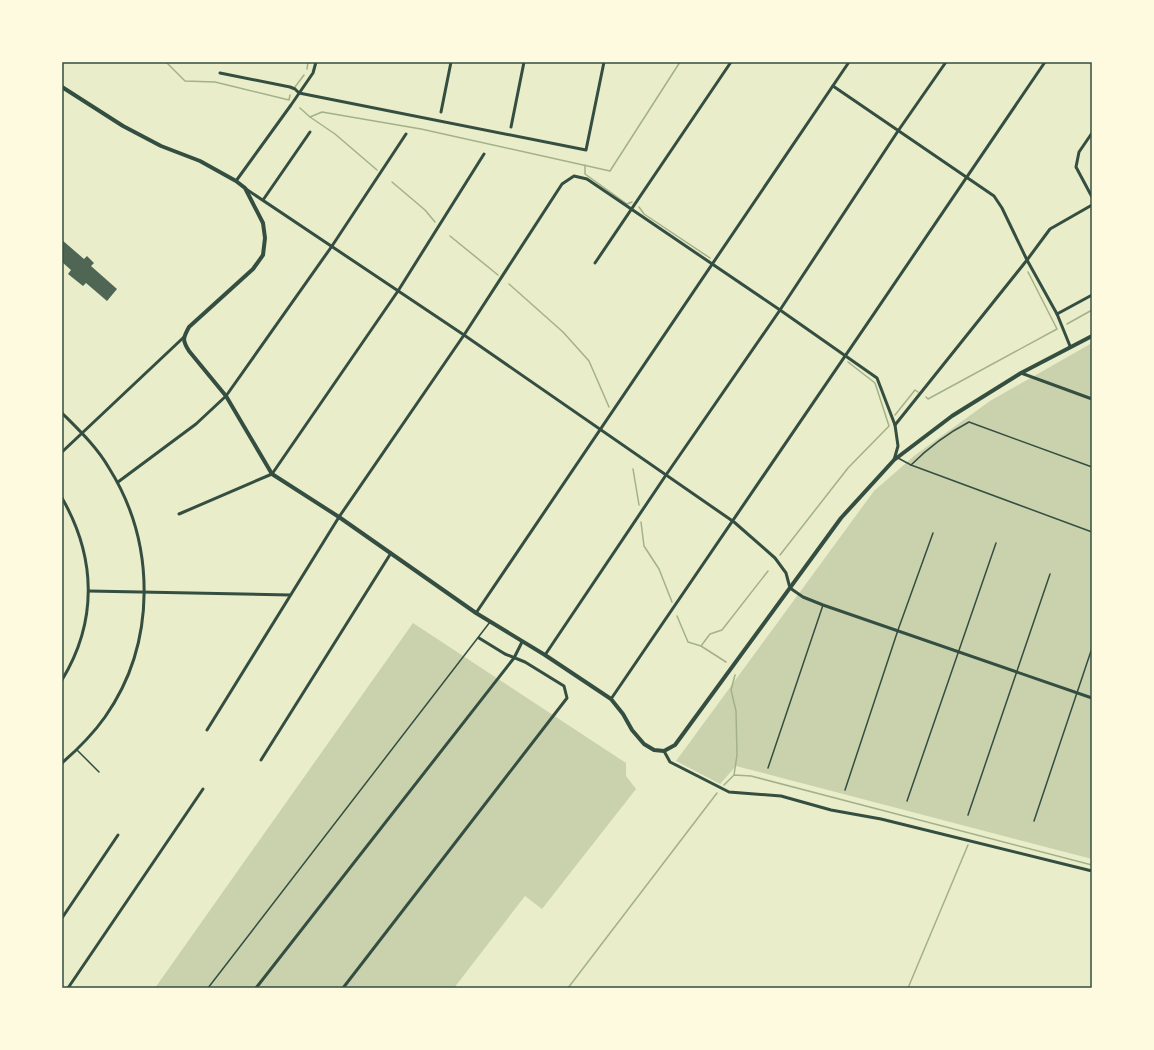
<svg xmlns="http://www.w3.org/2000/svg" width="1154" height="1050" viewBox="0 0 1154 1050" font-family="'Exo 2',sans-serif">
  <rect width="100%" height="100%" fill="#e9edc9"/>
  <g fill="#cad2ad">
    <polygon points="1092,343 1092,859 736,766 720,784 676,761 874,491 914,456 990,401"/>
    <polygon points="413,623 626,763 626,776 636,789 542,909 525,896 454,988 155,988"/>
  </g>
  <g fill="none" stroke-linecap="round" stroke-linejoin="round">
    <g stroke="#a3b18a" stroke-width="1.5">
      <polyline points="166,62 185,81 215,82 289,100 290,95"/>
      <polyline points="307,69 308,62"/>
      <polyline points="295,87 304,75"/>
      <polyline points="300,108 310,117 322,112 421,129 610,171 680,62"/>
      <polyline points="310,117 335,134 377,170"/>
      <polyline points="585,165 585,174 627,204 632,202"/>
      <polyline points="392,182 425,210 435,222"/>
      <polyline points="639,207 644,214 710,258"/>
      <polyline points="450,236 498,275"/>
      <polyline points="509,284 563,332 589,361 609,407"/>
      <polyline points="1067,324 1092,310"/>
      <polyline points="926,397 928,399 1057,329 1028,272"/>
      <polyline points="895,415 915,390 918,392"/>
      <polyline points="633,469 639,505"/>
      <polyline points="641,522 644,546 659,569 672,602"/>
      <polyline points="780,555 848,468 889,426 875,383 848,362"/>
      <polyline points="677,616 688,642 701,646 726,662"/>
      <polyline points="701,646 710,634 722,630 768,571"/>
      <polyline points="734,775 737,755 736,711 731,690 735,675"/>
      <polyline points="724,785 734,775 751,776 1092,865"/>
      <polyline points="568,988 717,793"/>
      <polyline points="908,988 968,845"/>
    </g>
  </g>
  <polygon fill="#4f6655" points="62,240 84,259 87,256 94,263 91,266 117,289 107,301 86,283 83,286 68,274 71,270 62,262"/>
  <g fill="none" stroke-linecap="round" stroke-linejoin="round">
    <g stroke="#344e41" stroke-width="1.5">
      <polyline points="898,458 911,465 1092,532"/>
      <path d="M911 465C928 448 948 433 969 422L1092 467"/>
      <polyline points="77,750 99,772"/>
      <polyline points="768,768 823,605"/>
      <polyline points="845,790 898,630 933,533"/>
      <polyline points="907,801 996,543"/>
      <polyline points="968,815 1050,574"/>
      <polyline points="1034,821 1092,648"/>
      <polyline points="208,988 490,622"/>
    </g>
    <g stroke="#344e41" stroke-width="3">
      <polyline points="220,73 290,87 295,89 299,93 586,150 604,62"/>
      <polyline points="833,86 994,196 1002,208 1027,260 1057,314 1070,346"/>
      <polyline points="441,112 451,62"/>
      <polyline points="511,127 524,62"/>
      <polyline points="1092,133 1079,152 1076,167 1092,197"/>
      <polyline points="236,181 291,105 313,73 316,62"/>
      <polyline points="246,189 464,335 734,522 775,558 786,573 790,588 803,597 823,605 1092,698"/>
      <polyline points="263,200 310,132"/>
      <polyline points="595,263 731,62"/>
      <polyline points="1057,314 1092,295"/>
      <polyline points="1021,373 1092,399"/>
      <path d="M62 413C79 430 97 447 109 468 156 543 157 643 105 717 93 734 78 749 62 763"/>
      <polyline points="895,425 1027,260 1050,229 1092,205"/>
      <polyline points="62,452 184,337"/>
      <polyline points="118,482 196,424 226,396 332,246 406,134"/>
      <path d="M62 498C96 557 98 621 62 680"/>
      <polyline points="179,514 272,474 398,291 484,154"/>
      <polyline points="89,591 290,595"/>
      <polyline points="476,613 849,62"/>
      <polyline points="545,655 666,475 780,310 898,131 946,62"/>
      <path d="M611 699C757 488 900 274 1045 62"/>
      <polyline points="207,730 339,517 464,335 562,184 574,176 587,179 780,310 877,378 895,425 898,446 894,460"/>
      <polyline points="664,751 670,762 729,792 781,796 831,810 881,819 1092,871"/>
      <polyline points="261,760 391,553"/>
      <polyline points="62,918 118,835"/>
      <polyline points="68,988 203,789"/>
      <polyline points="256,988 514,658 522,642"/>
      <polyline points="343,988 567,698 564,686 525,662 505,654 479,638"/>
    </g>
    <path stroke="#344e41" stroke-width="4" d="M62 87 123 126 161 146 200 161 236 181 245 188 263 223 265 238 263 255 253 269 189 327C183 338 182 340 189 351L226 396 272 474 339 517 476 613 545 655 611 699 623 714 632 730 644 744 654 750 664 751 675 745 841 518 894 460 952 416 1021 373 1092 336"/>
  </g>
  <rect width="1154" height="1050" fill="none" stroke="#fefae0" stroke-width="126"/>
  <rect x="63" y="63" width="1028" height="924" fill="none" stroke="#344e41" stroke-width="1.5"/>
</svg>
